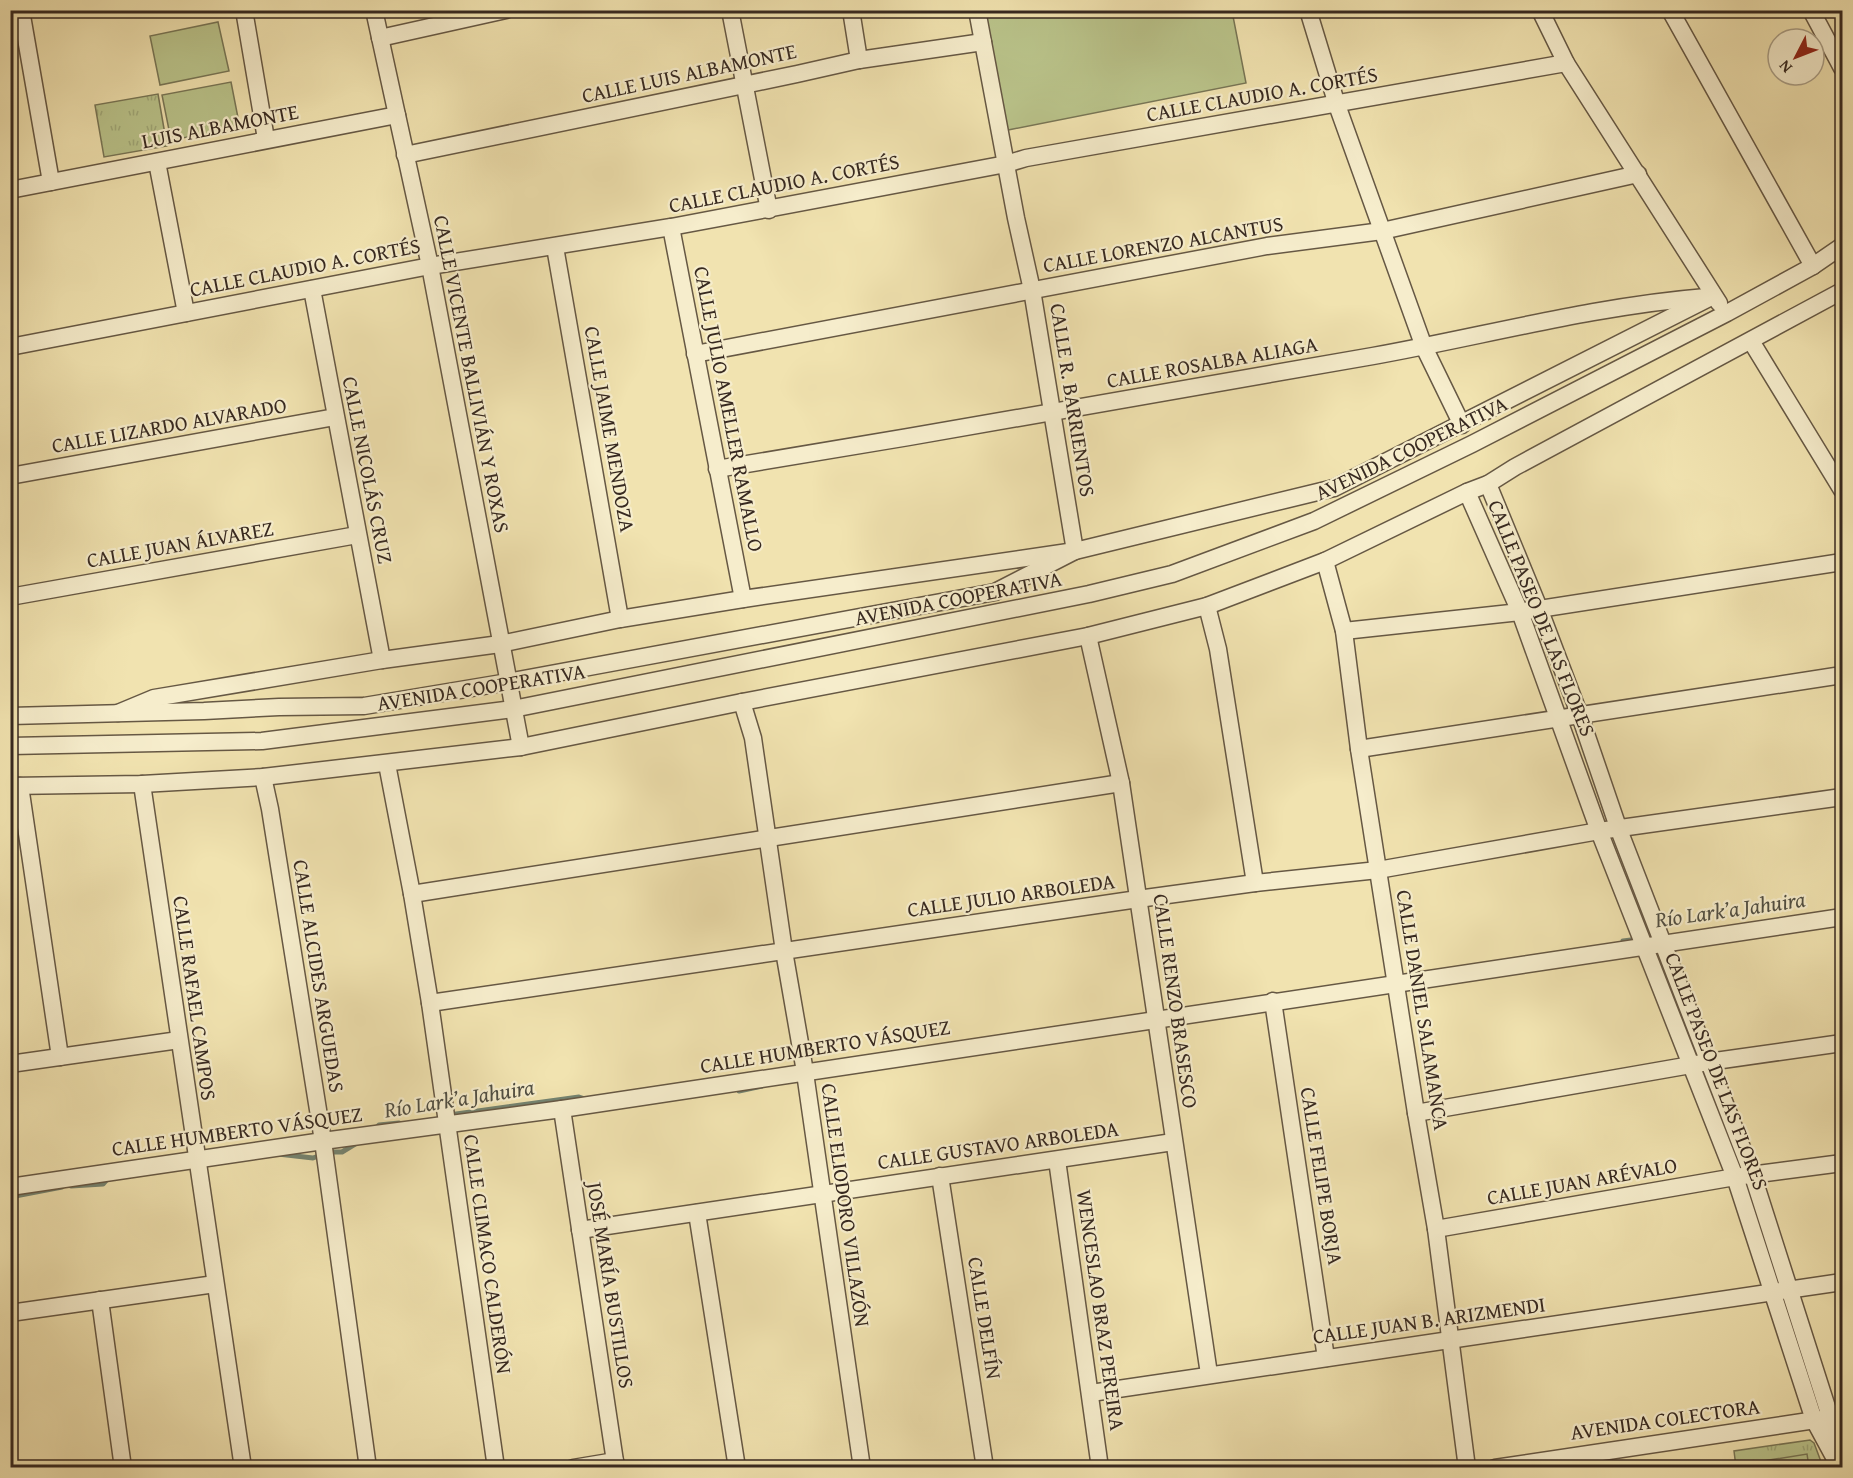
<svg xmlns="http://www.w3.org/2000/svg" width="1853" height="1478" viewBox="0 0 1853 1478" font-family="'Gentium Book Plus',serif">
  <defs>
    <pattern id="grass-tufts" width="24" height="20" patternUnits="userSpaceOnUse" patternTransform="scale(1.5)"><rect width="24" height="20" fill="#bac48b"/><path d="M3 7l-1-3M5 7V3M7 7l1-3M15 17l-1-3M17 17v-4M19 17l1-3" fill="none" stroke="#a0a878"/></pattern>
  </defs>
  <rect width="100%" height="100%" fill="#f1e3b0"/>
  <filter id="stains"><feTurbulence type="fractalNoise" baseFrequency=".00333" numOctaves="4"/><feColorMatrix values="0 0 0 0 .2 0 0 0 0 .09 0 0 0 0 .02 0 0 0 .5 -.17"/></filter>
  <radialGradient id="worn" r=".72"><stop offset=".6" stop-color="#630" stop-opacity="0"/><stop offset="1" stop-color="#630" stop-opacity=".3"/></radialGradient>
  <g fill="url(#grass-tufts)" stroke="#787656" stroke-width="1.5">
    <polygon points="158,94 167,146 104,157 95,105"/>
    <polygon points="1810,1440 1814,1443 1823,1467 1736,1467 1734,1451"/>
  </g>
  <g fill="#bac48b" stroke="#787656" stroke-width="1.5">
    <polygon points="979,11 1232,11 1246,83 1003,131"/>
    <polygon points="218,22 229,71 160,85 150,36"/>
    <polygon points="231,82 240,128 171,140 162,95"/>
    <polygon points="1807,1454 1809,1467 1745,1467 1745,1464"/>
  </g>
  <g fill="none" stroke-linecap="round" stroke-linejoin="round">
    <g stroke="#748370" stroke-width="5">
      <polyline points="1623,941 1639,939"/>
      <polyline points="739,1091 762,1086"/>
      <polyline points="449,1115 579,1097 588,1100"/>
      <polyline points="374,1130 379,1125 399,1123"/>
      <polyline points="278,1154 313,1158 329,1152 342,1152 360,1141"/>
      <polyline points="71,1186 103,1184 109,1177"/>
      <polyline points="10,1197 62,1187"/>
    </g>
    <defs>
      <g id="minor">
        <polyline points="21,10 51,182"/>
        <polyline points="244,10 266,139"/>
        <polyline points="374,10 430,266 521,747"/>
        <polyline points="730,10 769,210"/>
        <polyline points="851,10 859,60"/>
        <polyline points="1308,10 1337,105 1424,347 1462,425"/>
        <polyline points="1540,10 1566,63 1719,303"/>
        <polyline points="1670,10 1813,266"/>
        <polyline points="1811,10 1842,68"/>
        <polyline points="380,38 506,10"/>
        <polyline points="405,155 797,74 859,60 983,42"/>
        <polyline points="157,162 186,313"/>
        <polyline points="10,190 397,115"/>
        <polyline points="671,227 743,599"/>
        <polyline points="555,247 620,619"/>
        <polyline points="312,289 382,660"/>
        <polyline points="1751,341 1842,490"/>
        <polyline points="10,347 430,266 671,227 1006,164 1026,158 1566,63"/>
        <polyline points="695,354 1267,246 1382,231 1638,174"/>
        <path d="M717 469C936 433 1155 395 1373 356 1484 336 1594 306 1706 297"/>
        <polyline points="10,476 335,417"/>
        <polyline points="1488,484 1539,608 1580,716 1619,830 1753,1176 1842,1454"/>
        <polyline points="1467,492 1520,612 1599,831 1735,1177 1814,1420 1840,1468"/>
        <polyline points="1325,561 1344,631 1359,749 1416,1113 1436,1229 1467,1468"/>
        <polyline points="10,597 357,535"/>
        <polyline points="1207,606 1218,649 1255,883"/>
        <polyline points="1344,631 1520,612 1842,562"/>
        <polyline points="1088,636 1121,783 1209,1374"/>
        <polyline points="742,702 753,738 784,951 804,1066 862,1468"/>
        <polyline points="118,713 154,698 382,660 500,644 620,619 743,599 1075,551 1334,488 1713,296"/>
        <polyline points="10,716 204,711 279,707 364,706 508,682 995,592 1075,551 1032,290 1016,218 977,10"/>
        <polyline points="10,746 262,741 513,709 1089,594 1172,574 1314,521 1472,444 1727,313 1813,266 1842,246"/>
        <polyline points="1359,749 1842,675"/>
        <polyline points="387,764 412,894 430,1003 496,1468"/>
        <polyline points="263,777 270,809 323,1141 368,1468"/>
        <polyline points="142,784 243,1468"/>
        <polyline points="10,786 142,784 263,777 521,747 742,702 1088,636 1207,606 1325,561 1467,492 1488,484 1515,467 1842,291"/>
        <polyline points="20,786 60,1057"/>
        <polyline points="412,894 1121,783"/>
        <polyline points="1273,1001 1326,1358"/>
        <polyline points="430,1003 1138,899 1255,883 1378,870 1599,831 1842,797"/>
        <polyline points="10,1064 179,1040"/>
        <polyline points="562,1109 616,1468"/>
        <polyline points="1416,1113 1708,1062 1842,1043"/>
        <polyline points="1057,1160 1100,1468"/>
        <polyline points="940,1176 985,1468"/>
        <polyline points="10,1187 323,1141 562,1109 1842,917"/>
        <polyline points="697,1213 737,1468"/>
        <polyline points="1436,1229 1735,1177 1842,1163"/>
        <polyline points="580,1230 1173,1142"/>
        <polyline points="100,1300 123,1468"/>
        <polyline points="10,1313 215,1284"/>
        <polyline points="1091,1393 1842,1282"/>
        <polyline points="573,1468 615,1461"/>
        <polyline points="1495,1468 1842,1416"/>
      </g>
    </defs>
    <use href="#minor" stroke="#665844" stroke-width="19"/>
    <use href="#minor" stroke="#f6edcc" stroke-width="16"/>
  </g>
  <g text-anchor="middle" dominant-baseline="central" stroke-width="4.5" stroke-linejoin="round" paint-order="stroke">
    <g font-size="21" fill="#372920" stroke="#f6edcc">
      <text transform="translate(689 73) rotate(-12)">CALLE LUIS ALBAMONTE</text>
      <text transform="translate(1262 94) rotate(-10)">CALLE CLAUDIO A. CORTÉS</text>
      <text transform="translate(220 126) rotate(-11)">LUIS ALBAMONTE</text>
      <text transform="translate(784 183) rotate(-11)">CALLE CLAUDIO A. CORTÉS</text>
      <text transform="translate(1163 244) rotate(-10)">CALLE LORENZO ALCANTUS</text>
      <text transform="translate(305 267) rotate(-11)">CALLE CLAUDIO A. CORTÉS</text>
      <text transform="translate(1212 362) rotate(-10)">CALLE ROSALBA ALIAGA</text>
      <text transform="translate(472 374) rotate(79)">CALLE VICENTE BALLIVIÁN Y ROXAS</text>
      <text transform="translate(1073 400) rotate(81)">CALLE R. BARRIENTOS</text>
      <text transform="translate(729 409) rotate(79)">CALLE JULIO AMELLER RAMALLO</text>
      <text transform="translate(169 425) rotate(-10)">CALLE LIZARDO ALVARADO</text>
      <text transform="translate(610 429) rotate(80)">CALLE JAIME MENDOZA</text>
      <text transform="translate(1411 448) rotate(-26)">AVENIDA COOPERATIVA</text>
      <text transform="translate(368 470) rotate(79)">CALLE NICOLÁS CRUZ</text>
      <text transform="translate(180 544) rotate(-10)">CALLE JUAN ÁLVAREZ</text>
      <text transform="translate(958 598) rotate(-11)">AVENIDA COOPERATIVA</text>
      <text transform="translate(1542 618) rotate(68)">CALLE PASEO DE LAS FLORES</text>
      <text transform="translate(481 687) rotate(-9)">AVENIDA COOPERATIVA</text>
      <text transform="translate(1011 895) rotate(-8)">CALLE JULIO ARBOLEDA</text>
      <text transform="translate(319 976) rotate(81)">CALLE ALCIDES ARGUEDAS</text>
      <text transform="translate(195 998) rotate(82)">CALLE RAFAEL CAMPOS</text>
      <text transform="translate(1176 1001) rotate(82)">CALLE RENZO BRASESCO</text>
      <text transform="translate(1423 1010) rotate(81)">CALLE DANIEL SALAMANCA</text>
      <text transform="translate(825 1046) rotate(-9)">CALLE HUMBERTO VÁSQUEZ</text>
      <text transform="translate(1717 1071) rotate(69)">CALLE PASEO DE LAS FLORES</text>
      <text transform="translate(237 1131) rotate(-8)">CALLE HUMBERTO VÁSQUEZ</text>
      <text transform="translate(998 1145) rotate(-8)">CALLE GUSTAVO ARBOLEDA</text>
      <text transform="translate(1322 1176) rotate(81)">CALLE FELIPE BORJA</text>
      <text transform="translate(1582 1181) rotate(-10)">CALLE JUAN ARÉVALO</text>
      <text transform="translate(846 1205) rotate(82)">CALLE ELIODORO VILLAZÓN</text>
      <text transform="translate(488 1254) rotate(82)">CALLE CLIMACO CALDERÓN</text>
      <text transform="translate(611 1285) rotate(81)">JOSÉ MARÍA BUSTILLOS</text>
      <text transform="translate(1101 1310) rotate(82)">WENCESLAO BRAZ PEREIRA</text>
      <text transform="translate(985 1318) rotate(81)">CALLE DELFÍN</text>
      <text transform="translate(1429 1320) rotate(-8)">CALLE JUAN B. ARIZMENDI</text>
      <text transform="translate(1665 1419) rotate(-8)">AVENIDA COLECTORA</text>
    </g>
    <g font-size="22" font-style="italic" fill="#504e42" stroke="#f6edcc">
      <text transform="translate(1730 909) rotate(-8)">Río Lark’a Jahuira</text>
      <text transform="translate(459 1098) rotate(-9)">Río Lark’a Jahuira</text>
    </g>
  </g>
  <rect width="1853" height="1478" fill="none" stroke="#f1e3b0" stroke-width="36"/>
  <rect x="12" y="12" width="1829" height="1454" fill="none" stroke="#372920" stroke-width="3"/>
  <rect x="18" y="18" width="1817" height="1442" fill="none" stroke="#372920" stroke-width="1.5"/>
  <g transform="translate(1796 57) rotate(228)"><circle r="28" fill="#f6edcc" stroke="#aa9f87" stroke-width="1.5"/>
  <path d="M0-4.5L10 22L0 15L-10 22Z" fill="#8f2418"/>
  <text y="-9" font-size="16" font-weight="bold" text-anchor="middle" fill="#372920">N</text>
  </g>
  <rect width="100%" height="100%" filter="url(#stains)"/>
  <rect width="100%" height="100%" fill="url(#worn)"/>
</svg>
